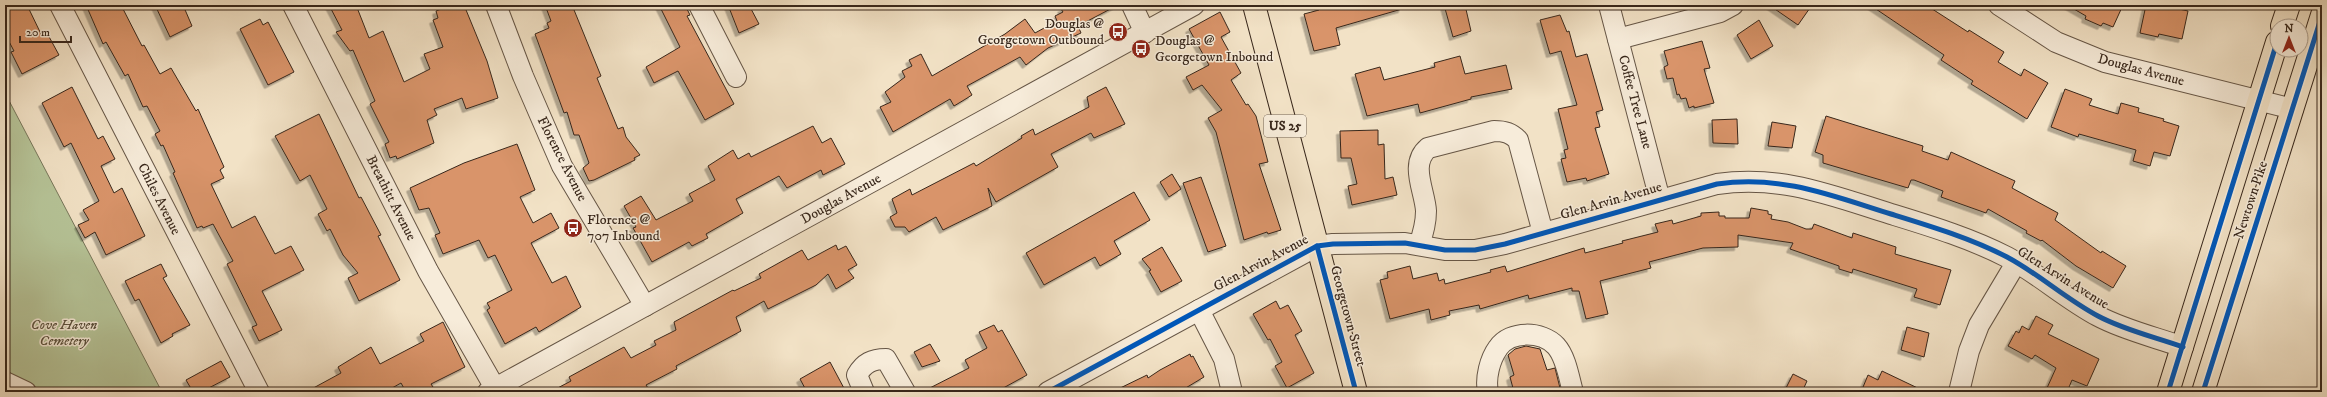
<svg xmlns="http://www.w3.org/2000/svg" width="2327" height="397" viewBox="0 0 2327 397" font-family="'IM FELL DW Pica',serif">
  <defs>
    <filter id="shadow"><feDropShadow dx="-3.5" dy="3.5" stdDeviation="0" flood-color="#0004"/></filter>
  </defs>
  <rect width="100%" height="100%" fill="#f2e2c6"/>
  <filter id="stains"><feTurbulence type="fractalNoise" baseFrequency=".005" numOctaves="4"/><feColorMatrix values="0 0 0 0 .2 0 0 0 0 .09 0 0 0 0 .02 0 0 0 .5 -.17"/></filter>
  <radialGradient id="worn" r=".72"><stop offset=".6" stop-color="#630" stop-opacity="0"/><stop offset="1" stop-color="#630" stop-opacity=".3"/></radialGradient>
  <polygon fill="#b6c498" stroke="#77765a" points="5,93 162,392 5,392"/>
  <g fill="#d9946a" stroke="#38271b" filter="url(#shadow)">
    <polygon points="5,5 27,5 42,36 47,33 59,55 22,74 11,52 14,51 5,34"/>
    <polygon points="86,5 121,5 142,46 144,45 160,74 171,68 196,111 198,109 224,167 220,170 224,178 211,184 232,228 255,216 275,254 291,246 304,270 262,291 282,330 259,341 252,327 257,325 227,264 233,261 213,224 203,228 202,226 197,228 173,173 175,172 163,145 161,146 155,134 160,131 147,106 143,107 128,74 125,76 106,42 103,44"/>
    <polygon points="155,5 183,5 192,26 170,37"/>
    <polygon points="329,5 356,5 369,38 383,31 404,82 430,69 424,54 443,47 433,20 438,18 436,11 452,5 464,5 487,61 498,98 466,109 462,98 434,109 437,115 427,120 434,143 397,159 396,156 390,158 385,144 389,142 370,104 375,101 353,50 350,51 336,32 342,30"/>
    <polygon points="545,5 572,5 601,76 597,78 618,129 623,127 626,137 640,155 634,158 635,160 594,180 589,181 583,168 589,163 579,135 574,135 567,112 564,113 535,34 549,28 547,23 551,21"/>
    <polygon points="659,5 685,5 690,15 687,16 734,104 705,120 678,71 654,83 646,67 680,47"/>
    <polygon points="728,5 749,5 759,24 739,33"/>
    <polygon points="1070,5 1118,5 1078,26 1081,33 1048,48 1026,65 1020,57 967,86 972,95 964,100 954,106 950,99 893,132 880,107 891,102 885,92 905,77 902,71 912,66 909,60 921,54 932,76 1005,34 1025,19 1035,33 1057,21 1055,16 1063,12 1061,9"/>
    <polygon points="1318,5 1402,5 1402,9 1336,28 1340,45 1314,51 1304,14 1319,10"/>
    <polygon points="1444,5 1465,5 1471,31 1453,37"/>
    <polygon points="1769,5 1812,5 1798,25"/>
    <polygon points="1870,5 1926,5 1968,32 1969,30 2004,52 1998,62 2021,76 2024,69 2048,83 2027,119 1971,84 1973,81 1941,60 1944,55"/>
    <polygon points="2067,5 2123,5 2113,27 2103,23 2101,26 2085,19 2086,16"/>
    <polygon points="2146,5 2161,5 2188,11 2182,39 2159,34 2158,37 2140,33"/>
    <polygon points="1220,12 1230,32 1221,37 1241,73 1231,80 1246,105 1248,104 1256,116 1268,162 1259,164 1281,230 1268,234 1267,232 1244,240 1216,132 1208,118 1222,110 1202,85 1193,90 1186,77 1209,65 1189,29"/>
    <polygon points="1560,15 1567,32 1569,31 1576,57 1587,54 1603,110 1596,112 1600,127 1595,128 1609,174 1587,181 1586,178 1567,182 1561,159 1566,158 1564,150 1568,149 1558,109 1577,105 1561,51 1550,54 1540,20"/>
    <polygon points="260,19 263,25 268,22 294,72 268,85 240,29"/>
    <polygon points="1759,20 1773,46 1751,59 1737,35"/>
    <polygon points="1702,41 1710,68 1704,69 1714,103 1694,108 1694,106 1689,108 1686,98 1681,99 1679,94 1677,95 1673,78 1667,79 1664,67 1668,65 1664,51"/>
    <polygon points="1460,56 1465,74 1506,65 1512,89 1471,97 1471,99 1420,113 1418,104 1367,116 1355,74 1380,67 1384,80 1435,67 1434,63"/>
    <polygon points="72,87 98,139 103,136 115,159 101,166 114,193 122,188 145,236 106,255 95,232 85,238 78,225 89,220 83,210 99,201 71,143 64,147 42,103"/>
    <polygon points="1106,87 1125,124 1094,138 1091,133 1051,154 1058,167 996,202 988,188 992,206 943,230 936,217 909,232 905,227 895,227 890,217 897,213 892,199 910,189 912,195 974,163 976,166 1022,138 1021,136 1033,129 1035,135 1089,107 1087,97"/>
    <polygon points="2065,89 2092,99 2089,105 2118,114 2121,103 2139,108 2138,112 2164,119 2163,121 2179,126 2170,156 2154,152 2150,166 2133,161 2136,150 2079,134 2078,137 2051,127"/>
    <polygon points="319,114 359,198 361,197 381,235 378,236 400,280 359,301 348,278 358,273 343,255 330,229 327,231 318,214 327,209 310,175 300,181 275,136"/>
    <polygon points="1826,116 1923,146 1922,151 1948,160 1951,152 2015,181 2012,188 2058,213 2055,220 2101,253 2102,251 2126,266 2113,288 2076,266 2042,240 2041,241 2026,233 2027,231 1988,209 1986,213 1941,197 1943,191 1914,180 1911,180 1908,188 1823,163 1823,155 1815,152"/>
    <polygon points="1737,119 1738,144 1713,143 1712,120"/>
    <polygon points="1772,122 1796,126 1792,148 1768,146"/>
    <polygon points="813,126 822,143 831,138 845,164 823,175 821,170 787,188 779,176 736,199 743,213 706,234 708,238 692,246 689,242 652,262 633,228 636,227 624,206 641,196 656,220 693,201 689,194 715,180 708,166 733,150 738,159 749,153 751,157"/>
    <polygon points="1378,130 1378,145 1384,144 1385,179 1393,177 1397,195 1352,205 1348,186 1357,184 1351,158 1341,158 1340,131"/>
    <polygon points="517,144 535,190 520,197 533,223 551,213 559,228 531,243 552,283 566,276 581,307 539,332 536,327 505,344 487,310 490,308 487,303 512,290 495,255 488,258 479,240 443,254 435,235 440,233 429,208 419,210 410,188 464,163"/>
    <polygon points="1172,174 1181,189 1169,197 1160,182"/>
    <polygon points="1201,177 1226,246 1208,252 1183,183"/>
    <polygon points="1134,192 1150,220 1114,241 1121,254 1100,266 1095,257 1044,285 1026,253"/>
    <polygon points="1751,208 1768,211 1768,214 1772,215 1771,219 1788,222 1806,229 1812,229 1814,224 1852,238 1853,233 1896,247 1895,254 1951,270 1940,305 1914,297 1917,289 1853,269 1852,273 1839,269 1839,266 1790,249 1793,243 1738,235 1738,247 1703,248 1649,262 1651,268 1600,281 1608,314 1586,319 1579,291 1572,291 1572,288 1529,299 1528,295 1480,309 1479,305 1449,311 1450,315 1431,320 1429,309 1390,319 1380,280 1388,278 1387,272 1410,266 1413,279 1437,273 1439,281 1444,279 1445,284 1491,272 1490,270 1505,266 1507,272 1584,248 1585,253 1623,243 1622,241 1658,232 1655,224 1672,220 1673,224 1701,216 1701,213 1719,212 1719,216 1725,216 1725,218 1749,218"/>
    <polygon points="836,245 838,250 846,246 857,265 848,270 854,278 836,289 828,274 816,285 768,309 764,301 736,317 741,331 676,366 677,369 646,385 648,388 640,392 550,392 571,381 569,377 624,347 631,358 656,345 654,341 676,330 674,322 733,290 734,291 761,278 759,274 802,250 808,260"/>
    <polygon points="1162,247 1182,281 1161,292 1149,271 1151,270 1142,259"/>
    <polygon points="161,264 167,276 163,278 190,325 172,334 173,336 161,343 139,299 135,301 125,281"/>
    <polygon points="1276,301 1280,309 1288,305 1302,331 1295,335 1314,373 1287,388 1275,366 1282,362 1270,339 1268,340 1253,314"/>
    <polygon points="2036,316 2053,325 2048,334 2099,359 2087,386 2072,380 2067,392 2055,392 2047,388 2056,368 2035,355 2032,359 2008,346 2016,331 2019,333 2022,326 2029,330"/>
    <polygon points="443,322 465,367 431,384 433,387 423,392 406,392 401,383 385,392 306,392 341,373 338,367 371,347 380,364 424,341 420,334"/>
    <polygon points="994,325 998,332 1002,330 1027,375 996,392 922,392 969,368 965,360 987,348 979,332"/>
    <polygon points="1907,327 1929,333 1924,357 1901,350"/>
    <polygon points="930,344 940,361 922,367 914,352"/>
    <polygon points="1526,346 1540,349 1547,370 1555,368 1561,392 1514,392 1510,377 1514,375 1508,355 1515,349"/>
    <polygon points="1190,354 1191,357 1193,356 1204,377 1179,392 1112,392 1147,375 1148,378 1160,370"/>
    <polygon points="221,361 230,377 201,392 193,392 186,380"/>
    <polygon points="830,362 846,392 807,392 800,379"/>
    <polygon points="1882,371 1926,392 1861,392 1868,375 1878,380"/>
    <polygon points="1793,374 1807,381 1802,392 1784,392"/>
  </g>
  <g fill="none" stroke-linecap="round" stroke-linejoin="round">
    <defs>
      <g id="minor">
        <polyline points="60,5 259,392"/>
        <polyline points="293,5 428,271 495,388"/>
        <polyline points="496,5 523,76 562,166 645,306"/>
        <polyline points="699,5 736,77"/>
        <polyline points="1132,5 1145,33"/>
        <polyline points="1609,5 1660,200"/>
        <polyline points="1999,5 2056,42 2105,62 2293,109"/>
        <polyline points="1618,39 1720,12 1733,5"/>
        <path d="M1419 245C1423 234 1426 223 1426 211 1425 191 1409 164 1428 148L1494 131C1505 131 1511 133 1518 140L1543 233"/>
        <polyline points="1199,310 1224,359 1232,392"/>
        <polyline points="5,382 26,392"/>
        <polyline points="488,392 1194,5"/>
        <path d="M864 392 857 375C864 363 872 359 886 359L905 392"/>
        <path d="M1048 392 1317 246 1333 244 1405 243 1445 250H1475L1505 244 1717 184C1782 175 1830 195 1891 214 1930 226 1970 238 2007 257 2039 274 2066 299 2098 316 2124 330 2155 337 2183 347"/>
        <path d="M1488 392C1485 378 1490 359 1498 348 1510 330 1542 331 1556 346 1566 357 1569 378 1573 392"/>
        <polyline points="1959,392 1969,351 1979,325 2016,263"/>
      </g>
      <g id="major">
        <polyline points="1254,5 1356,392"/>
        <polyline points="2282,26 2289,5"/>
        <polyline points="2168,392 2277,42"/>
        <polyline points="2203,392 2322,15"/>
      </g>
    </defs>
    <use href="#minor" stroke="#665646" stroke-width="22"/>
    <use href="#major" stroke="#38271b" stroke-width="24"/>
    <use href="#minor" stroke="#f7ecda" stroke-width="20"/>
    <use href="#major" stroke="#f2e2c6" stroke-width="22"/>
    <defs>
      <g id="cycleway">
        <polyline points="1317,246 1356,392"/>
        <path d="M1048 392 1317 246 1333 244 1405 243 1445 250H1475L1505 244 1717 184C1782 175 1830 195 1891 214 1930 226 1970 238 2007 257 2039 274 2066 299 2098 316 2124 330 2155 337 2183 347"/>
        <polyline points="2168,392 2277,42"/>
        <polyline points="2203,392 2322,15"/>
      </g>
    </defs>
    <use href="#cycleway" stroke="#f7ecda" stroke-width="8"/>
    <use href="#cycleway" stroke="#0057b8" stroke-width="5"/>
  </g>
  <defs>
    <symbol id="bus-disc" viewBox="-11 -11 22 22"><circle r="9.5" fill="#8f2418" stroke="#f7ecda"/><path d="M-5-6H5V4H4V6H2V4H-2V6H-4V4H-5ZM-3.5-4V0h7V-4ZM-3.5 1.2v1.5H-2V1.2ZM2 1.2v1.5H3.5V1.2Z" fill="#fff"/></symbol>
  </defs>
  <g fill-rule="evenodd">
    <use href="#bus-disc" x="1107" y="21" width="22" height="22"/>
    <use href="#bus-disc" x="1130" y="38" width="22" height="22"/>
    <use href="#bus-disc" x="562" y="217" width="22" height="22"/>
  </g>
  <g text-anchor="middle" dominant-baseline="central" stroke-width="3" stroke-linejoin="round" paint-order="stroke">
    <rect fill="#f7ecda" stroke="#716254" stroke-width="1" x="1264" y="115" width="42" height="22" rx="3"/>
    <g font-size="13" font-weight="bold" fill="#38271b">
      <text x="1285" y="126">US 25</text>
    </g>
    <g font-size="14" fill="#38271b" stroke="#f7ecda" text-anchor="start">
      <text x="1104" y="24" text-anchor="end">Douglas @<tspan x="1104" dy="16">Georgetown Outbound</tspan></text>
      <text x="1155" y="41">Douglas @<tspan x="1155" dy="16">Georgetown Inbound</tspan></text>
      <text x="587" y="220">Florence @<tspan x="587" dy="16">707 Inbound</tspan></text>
    </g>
    <g font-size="14" fill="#38271b" stroke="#f7ecda">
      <text transform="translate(2141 70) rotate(15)">Douglas Avenue</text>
      <text transform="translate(1635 102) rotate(75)">Coffee Tree Lane</text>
      <text transform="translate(562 159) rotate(63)">Florence Avenue</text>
      <text transform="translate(391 198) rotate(63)">Breathitt Avenue</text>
      <text transform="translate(159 199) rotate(63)">Chiles Avenue</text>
      <text transform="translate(841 199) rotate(-29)">Douglas Avenue</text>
      <text transform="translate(2251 200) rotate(-72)">Newtown Pike</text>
      <text transform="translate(1611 201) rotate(-16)">Glen Arvin Avenue</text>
      <text transform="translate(1261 263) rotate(-28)">Glen Arvin Avenue</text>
      <text transform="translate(2063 278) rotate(32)">Glen Arvin Avenue</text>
      <text transform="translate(1348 316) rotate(75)">Georgetown Street</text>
    </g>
    <g font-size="14" font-style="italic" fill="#584e3a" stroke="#f7ecda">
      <text x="64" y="325">Cove Haven<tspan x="64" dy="16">Cemetery</tspan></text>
    </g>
  </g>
  <rect width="2327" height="397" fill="none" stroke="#f2e2c6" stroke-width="20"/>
  <rect x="6" y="6" width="2315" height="385" fill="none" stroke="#38271b" stroke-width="2"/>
  <rect x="10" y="10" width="2307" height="377" fill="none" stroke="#38271b"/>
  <g transform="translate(2289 38)"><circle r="19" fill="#f7ecda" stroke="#ab9d8e"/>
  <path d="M0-3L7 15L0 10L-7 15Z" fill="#8f2418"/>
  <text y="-6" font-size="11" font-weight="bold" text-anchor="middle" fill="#38271b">N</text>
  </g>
  <path d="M20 36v6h51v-6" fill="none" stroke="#38271b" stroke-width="2"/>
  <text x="26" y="36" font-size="12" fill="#38271b" stroke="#f7ecda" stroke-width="3" paint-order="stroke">20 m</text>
  <rect width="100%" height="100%" filter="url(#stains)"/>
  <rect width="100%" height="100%" fill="url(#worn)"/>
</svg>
